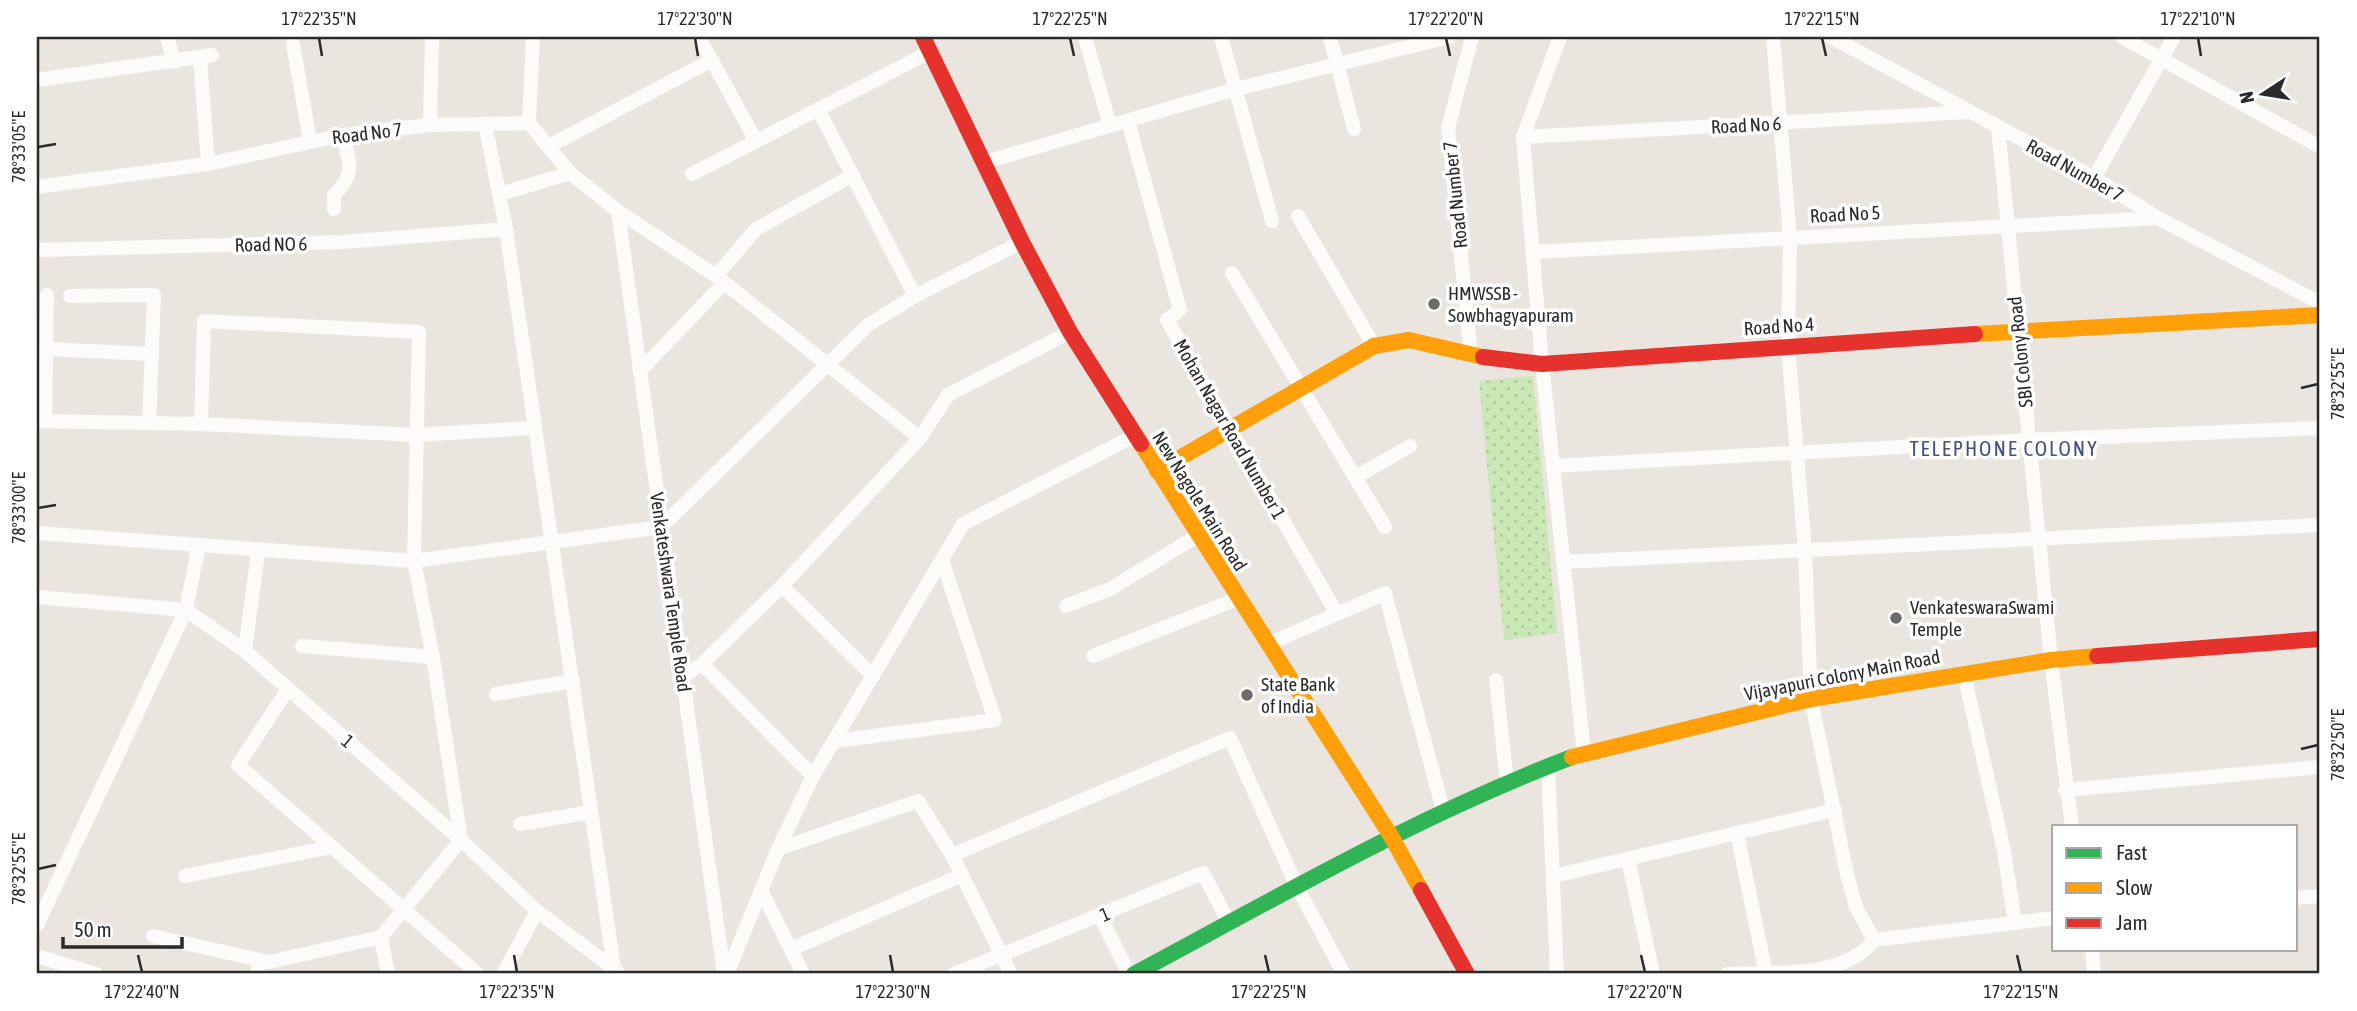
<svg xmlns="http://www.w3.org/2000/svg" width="2357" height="1011" viewBox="0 0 2357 1011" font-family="'Asap Condensed',sans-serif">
  <defs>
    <pattern id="park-dots" width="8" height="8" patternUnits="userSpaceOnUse" patternTransform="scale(1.75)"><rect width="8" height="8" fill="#cae8b5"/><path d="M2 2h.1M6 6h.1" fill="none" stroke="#aec79c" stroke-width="1.8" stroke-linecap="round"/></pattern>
  </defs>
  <rect width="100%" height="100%" fill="#eae5df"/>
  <polygon fill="url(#park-dots)" points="1533,376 1557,633 1504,640 1479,381"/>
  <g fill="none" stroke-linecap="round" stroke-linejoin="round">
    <g stroke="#fcfbfa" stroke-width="14">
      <polyline points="167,37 174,62"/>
      <polyline points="533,37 529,123 570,173 618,211 716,276 920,438"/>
      <polyline points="699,37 756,141"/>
      <polyline points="1085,37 1110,126"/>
      <polyline points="1221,37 1272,221"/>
      <polyline points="1330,37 1354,129"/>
      <polyline points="1560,37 1523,137 1542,364 1584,753"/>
      <polyline points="1831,37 2094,178 2158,218 2320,303"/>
      <polyline points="2122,37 2320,147"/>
      <polyline points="293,44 310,141"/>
      <polyline points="200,59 208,164"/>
      <polyline points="37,80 212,55"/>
      <polyline points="818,109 915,296"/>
      <polyline points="1128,121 1180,310 1167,320 1336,612"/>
      <polyline points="485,124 506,229 614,968"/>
      <polyline points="430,125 432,37"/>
      <polyline points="1998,127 2051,660 2072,827"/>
      <polyline points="1523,137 1968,112"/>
      <polyline points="549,146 712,60"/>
      <polyline points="985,162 1236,89 1449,37"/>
      <polyline points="692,174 930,52"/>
      <polyline points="2094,178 2174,37"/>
      <polyline points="37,187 208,164 343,135 430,125 529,123"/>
      <polyline points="500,194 570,173"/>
      <path d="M334 209V195C357 172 349 164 343 135"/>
      <polyline points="618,211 724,974"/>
      <polyline points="1298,216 1374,346"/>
      <polyline points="37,250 343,242 506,229"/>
      <polyline points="1535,252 2158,218"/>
      <polyline points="1232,273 1385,527"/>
      <polyline points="716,276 756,229 853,175"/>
      <polyline points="70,296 154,295 149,423"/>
      <polyline points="46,349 152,354"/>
      <polyline points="1471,356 1448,128 1472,37"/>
      <polyline points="640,371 724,283"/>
      <polyline points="37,421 201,424 415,435 533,428"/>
      <polyline points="45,421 47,295"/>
      <polyline points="1553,466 2029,440 2320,428"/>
      <polyline points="1356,477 1410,446"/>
      <polyline points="37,533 414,561 661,527 868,325 915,296 1022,242"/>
      <polyline points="1563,562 2320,525"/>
      <polyline points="782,586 873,676"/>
      <polyline points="37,597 186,610 245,651 461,840 537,911 617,971"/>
      <polyline points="1066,606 1110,589 1197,536"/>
      <polyline points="1268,644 1385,593 1444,814"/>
      <polyline points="302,646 433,657"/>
      <polyline points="245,651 258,552"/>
      <polyline points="1093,656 1237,599"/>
      <polyline points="702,664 813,776"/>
      <polyline points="1964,674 2004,851 2015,923"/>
      <polyline points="682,677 702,664 782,586 920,438 948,395 1070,332"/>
      <polyline points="1496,680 1507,782"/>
      <polyline points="288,689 238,765 478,974"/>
      <polyline points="496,694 573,681"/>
      <polyline points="836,741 995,720 942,560"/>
      <polyline points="1548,766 1557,974"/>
      <polyline points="2065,790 2320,767"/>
      <polyline points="520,824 591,812"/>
      <polyline points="1737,833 1766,974"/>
      <polyline points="778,849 918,801 952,855 1011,974"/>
      <polyline points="952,855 1230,738 1297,887 1344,974"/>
      <polyline points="1628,859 1653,974"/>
      <polyline points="185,876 332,847"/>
      <polyline points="1554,876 1835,810"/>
      <polyline points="762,892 803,974"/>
      <polyline points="2296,898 2320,896"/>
      <polyline points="1100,916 1129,974"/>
      <polyline points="37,925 186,610 199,545"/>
      <polyline points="153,936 269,962 381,937 461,840 433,657 414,561 419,332 204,321 201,424"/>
      <polyline points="381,937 388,974"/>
      <polyline points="1874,940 2054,918"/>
      <polyline points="791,949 962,875"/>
      <polyline points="2092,950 2094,974"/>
      <polyline points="37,956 96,974"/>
      <polyline points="257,974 260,960"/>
      <polyline points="503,974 537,911"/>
      <polyline points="727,974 778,849 813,776 963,524 1134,436"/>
      <polyline points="954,974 1203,873 1229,923"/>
      <path d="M1727 974C1772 972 1845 979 1874 940L1856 907 1847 874 1811 699 1805 551 1788 346 1790 238 1773 37"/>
    </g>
    <path stroke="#30b455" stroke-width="16" d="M1134 974C1278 897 1419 815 1572 757"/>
    <g stroke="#ff9f0a" stroke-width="16">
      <polyline points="1975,334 2320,315"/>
      <polyline points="1141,444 1391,836 1421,890"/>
      <polyline points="1157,471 1374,346 1409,340 1483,357"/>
      <polyline points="1572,757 1811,699 2051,660 2097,656"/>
    </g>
    <g stroke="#e5322d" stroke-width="16">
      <polyline points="923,37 1022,242 1070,332 1141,444"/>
      <polyline points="1483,357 1542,364 1975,334"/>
      <polyline points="2097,656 2320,639"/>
      <polyline points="1421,890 1467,974"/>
    </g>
  </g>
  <path fill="none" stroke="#2a2a2a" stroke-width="2.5" d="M319 38 322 56M695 38 698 56M1070 38 1074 56M1446 38 1450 56M1822 38 1826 56M2198 38 2201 56M38 147 56 144M2301 388 2318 384M38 508 56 505M2301 749 2318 745M38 869 56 865M138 955 142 972M514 955 517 972M890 955 893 972M1265 955 1269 972M1641 955 1645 972M2017 955 2021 972"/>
  <g fill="#6d6b69" stroke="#fff" stroke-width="2.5">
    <circle cx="1434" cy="304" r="7"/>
    <circle cx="1896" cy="618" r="7"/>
    <circle cx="1247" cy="695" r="7"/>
  </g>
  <g text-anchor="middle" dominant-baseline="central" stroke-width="7" stroke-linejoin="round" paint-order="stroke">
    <g font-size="19" fill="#2a2a2a" stroke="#fff">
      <text transform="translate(1746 125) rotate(-3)">Road No 6</text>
      <text transform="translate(367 133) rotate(-7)">Road No 7</text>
      <text transform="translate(2075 170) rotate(29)">Road Number 7</text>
      <text transform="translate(1455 195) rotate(-96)">Road Number 7</text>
      <text transform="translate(1845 214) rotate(-3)">Road No 5</text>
      <text transform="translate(271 244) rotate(-1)">Road NO 6</text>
      <text transform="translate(1779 326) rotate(-4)">Road No 4</text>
      <text transform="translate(2020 352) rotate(-96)">SBI Colony Road</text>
      <text transform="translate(1230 429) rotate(60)">Mohan Nagar Road Number 1</text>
      <text transform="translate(1200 501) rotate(58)">New Nagole Main Road</text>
      <text transform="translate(671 592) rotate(82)">Venkateshwara Temple Road</text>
      <text transform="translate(1842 675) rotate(-11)">Vijayapuri Colony Main Road</text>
      <text transform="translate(348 741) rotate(41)">1</text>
      <text transform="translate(1105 914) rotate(-23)">1</text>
    </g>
    <g font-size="19" fill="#2a2a2a" stroke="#fff" text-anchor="start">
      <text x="1448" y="293">HMWSSB -<tspan x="1448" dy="22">Sowbhagyapuram</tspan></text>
      <text x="1910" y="607">VenkateswaraSwami<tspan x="1910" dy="22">Temple</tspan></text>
      <text x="1261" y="684">State Bank<tspan x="1261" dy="22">of India</tspan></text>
    </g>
    <g font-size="21" letter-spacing="2" fill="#465080" stroke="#fff">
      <text x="2004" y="448">TELEPHONE COLONY</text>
    </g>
  </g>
  <rect width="2357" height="1011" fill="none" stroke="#ffffff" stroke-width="77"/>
  <rect x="2052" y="825" width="245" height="126" fill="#ffffff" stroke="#aaaaaa" stroke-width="2"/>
  <rect x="2066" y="848" width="35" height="10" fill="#30b455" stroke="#aaaaaa" stroke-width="2"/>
  <text x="2116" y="860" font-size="21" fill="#2a2a2a">Fast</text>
  <rect x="2066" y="883" width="35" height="10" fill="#ff9f0a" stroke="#aaaaaa" stroke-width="2"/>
  <text x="2116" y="895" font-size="21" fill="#2a2a2a">Slow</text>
  <rect x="2066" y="918" width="35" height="10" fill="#e5322d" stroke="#aaaaaa" stroke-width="2"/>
  <text x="2116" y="930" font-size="21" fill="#2a2a2a">Jam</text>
  <g transform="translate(2263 94) rotate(258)" stroke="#ffffff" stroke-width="5" paint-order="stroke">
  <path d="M0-5L12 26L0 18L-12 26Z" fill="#2a2a2a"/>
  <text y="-10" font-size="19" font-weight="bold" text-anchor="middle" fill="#2a2a2a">N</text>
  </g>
  <path d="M63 937v10h119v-10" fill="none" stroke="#2a2a2a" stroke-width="3.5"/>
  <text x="74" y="937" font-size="21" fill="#2a2a2a" stroke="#ffffff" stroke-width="5" paint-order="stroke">50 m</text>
  <rect x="38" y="38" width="2280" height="934" fill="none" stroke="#2a2a2a" stroke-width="2.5"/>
  <g font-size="18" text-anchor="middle" fill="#2a2a2a">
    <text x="319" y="25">17°22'35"N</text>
    <text x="695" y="25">17°22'30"N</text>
    <text x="1070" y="25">17°22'25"N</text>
    <text x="1446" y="25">17°22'20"N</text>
    <text x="1822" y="25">17°22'15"N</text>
    <text x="2198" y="25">17°22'10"N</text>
    <text transform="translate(19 147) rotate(-90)" y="6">78°33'05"E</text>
    <text transform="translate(2338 384) rotate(-90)" y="6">78°32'55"E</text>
    <text transform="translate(19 508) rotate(-90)" y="6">78°33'00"E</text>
    <text transform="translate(2338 745) rotate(-90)" y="6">78°32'50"E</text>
    <text transform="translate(19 869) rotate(-90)" y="6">78°32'55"E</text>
    <text x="142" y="998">17°22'40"N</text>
    <text x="517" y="998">17°22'35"N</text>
    <text x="893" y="998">17°22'30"N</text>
    <text x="1269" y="998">17°22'25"N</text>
    <text x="1645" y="998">17°22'20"N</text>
    <text x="2021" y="998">17°22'15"N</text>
  </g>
</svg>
